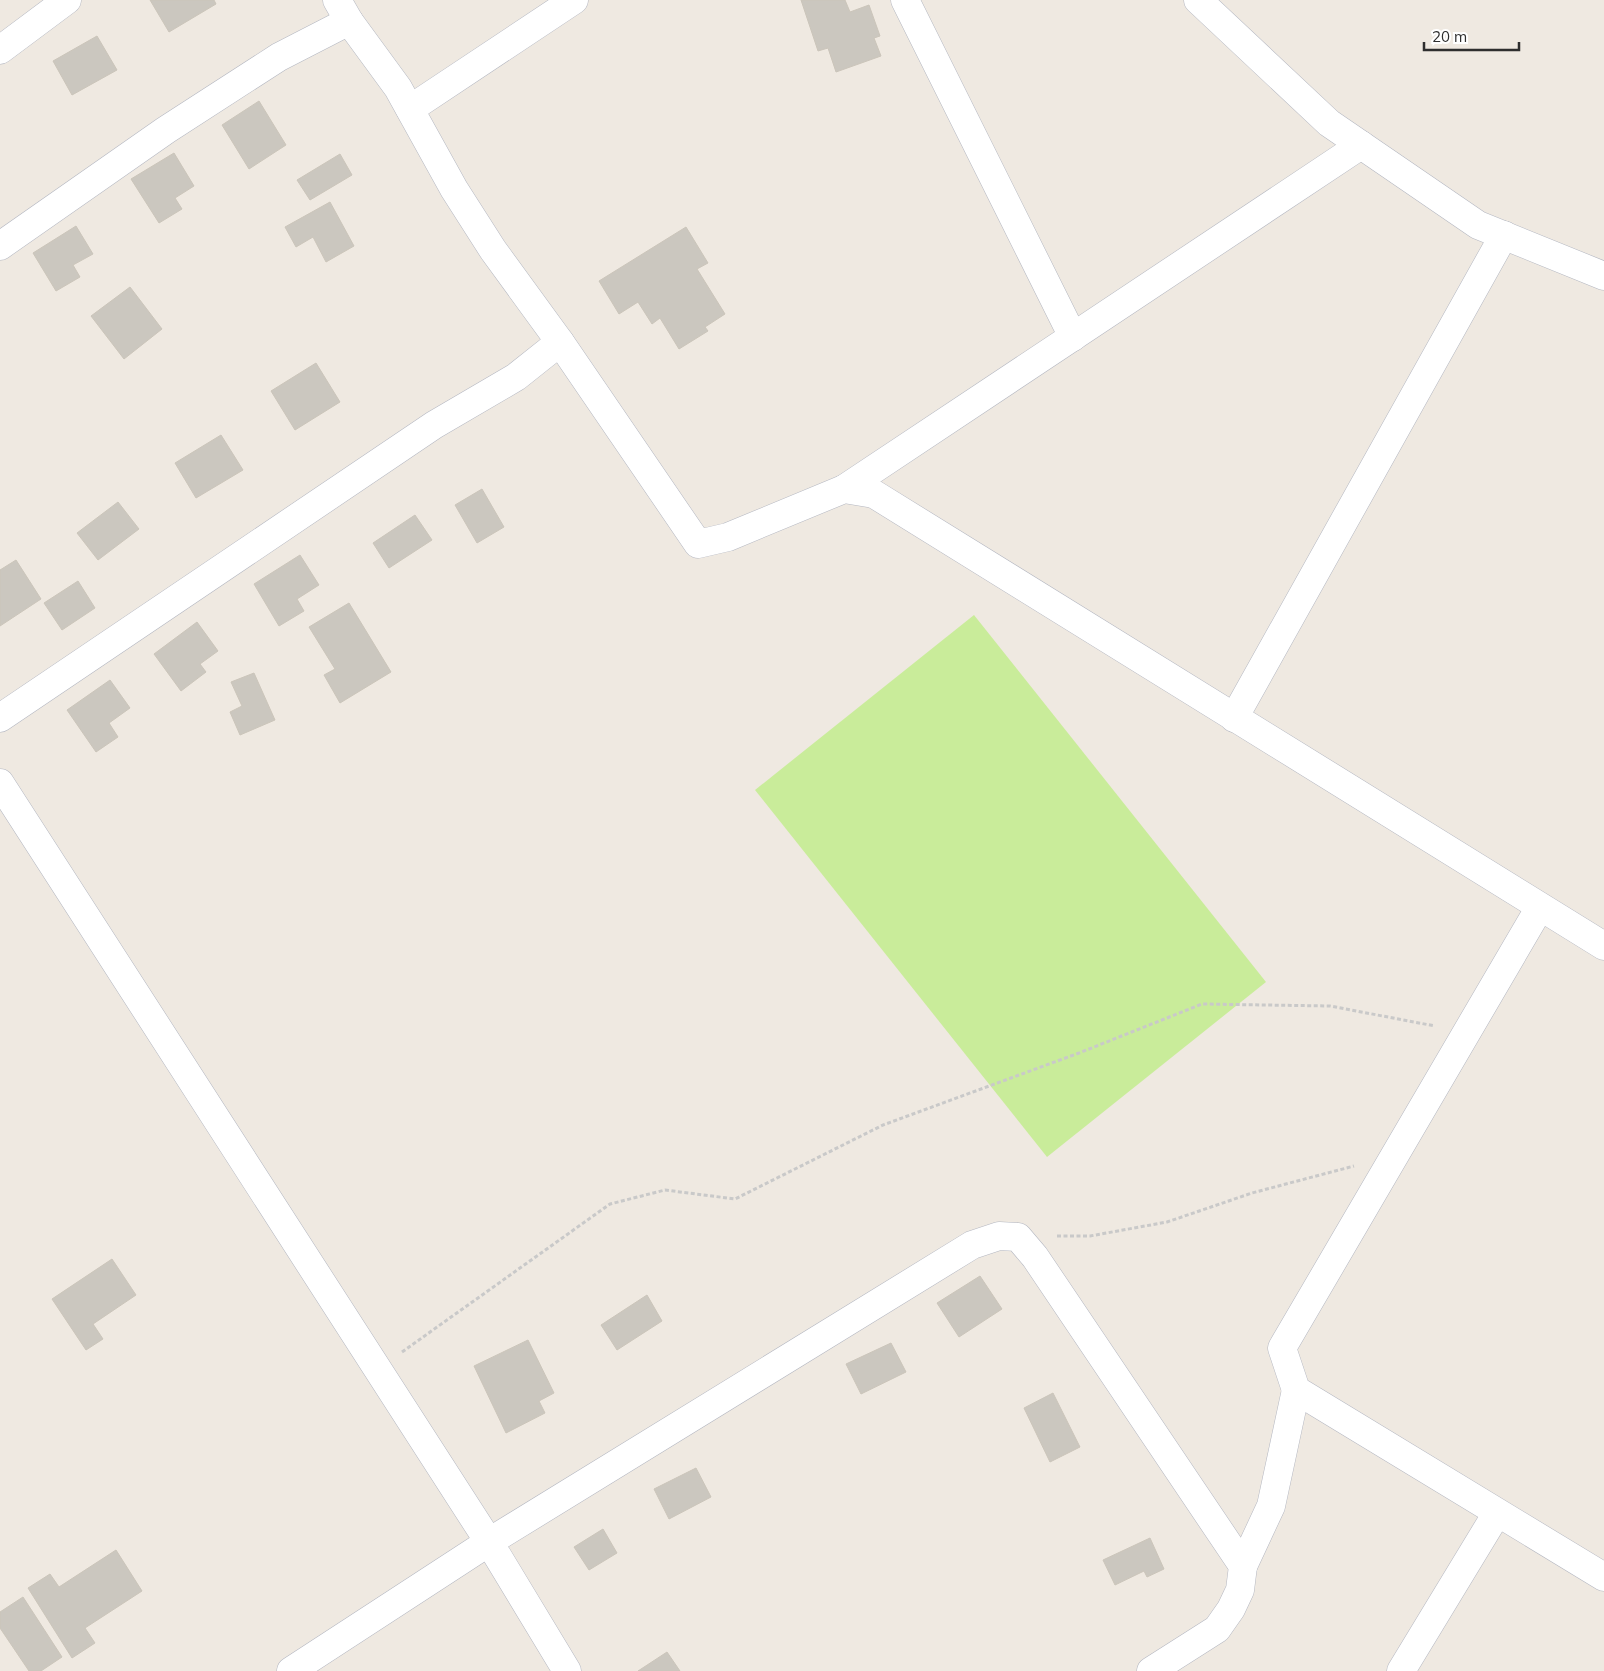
<svg xmlns="http://www.w3.org/2000/svg" width="1604" height="1671" viewBox="0 0 1604 1671" font-family="Mulish,sans-serif">
  <rect width="100%" height="100%" fill="#efe9e1"/>
  <polygon fill="#c9ec9a" points="974,615 1266,982 1047,1157 755,790"/>
  <g fill="#cbc7bf" stroke="#cbc5ba">
    <polygon points="150,0 214,0 216,4 169,32"/>
    <polygon points="801,0 845,0 850,12 869,5 880,36 874,38 881,56 836,72 828,48 818,51"/>
    <polygon points="97,36 117,70 72,95 53,61"/>
    <polygon points="259,101 286,145 249,169 222,125"/>
    <polygon points="174,153 194,186 175,198 182,209 159,223 131,179"/>
    <polygon points="340,154 352,175 310,200 297,180"/>
    <polygon points="330,202 354,246 326,262 313,237 296,247 285,227"/>
    <polygon points="76,226 93,254 73,265 80,277 56,291 33,253"/>
    <polygon points="686,227 708,263 697,269 725,314 705,327 708,331 679,349 660,318 652,324 638,302 619,314 599,281"/>
    <polygon points="130,287 162,329 124,359 91,316"/>
    <polygon points="316,363 340,402 295,430 271,391"/>
    <polygon points="221,435 243,470 196,498 175,463"/>
    <polygon points="482,489 504,527 477,543 455,505"/>
    <polygon points="118,502 139,529 98,560 77,533"/>
    <polygon points="415,515 432,540 389,568 373,543"/>
    <polygon points="300,555 319,585 297,599 304,611 279,626 254,584"/>
    <polygon points="16,560 41,599 0,626 0,570"/>
    <polygon points="78,581 95,608 62,630 44,603"/>
    <polygon points="349,603 391,672 340,703 324,675 335,669 309,627"/>
    <polygon points="197,622 218,651 200,664 206,672 181,691 154,654"/>
    <polygon points="254,673 275,720 240,735 230,712 242,706 231,682"/>
    <polygon points="110,680 130,708 109,723 118,737 96,752 67,710"/>
    <polygon points="112,1259 136,1295 93,1324 103,1339 86,1350 52,1299"/>
    <polygon points="980,1276 1002,1309 959,1337 937,1303"/>
    <polygon points="647,1295 662,1321 617,1350 601,1325"/>
    <polygon points="528,1340 554,1393 539,1401 545,1413 506,1433 474,1366"/>
    <polygon points="891,1343 906,1372 861,1394 846,1364"/>
    <polygon points="1053,1393 1080,1447 1050,1462 1024,1408"/>
    <polygon points="696,1468 711,1497 669,1519 654,1489"/>
    <polygon points="603,1529 617,1553 589,1570 574,1547"/>
    <polygon points="1150,1538 1164,1569 1147,1577 1144,1571 1115,1585 1103,1560"/>
    <polygon points="116,1550 142,1591 85,1628 95,1643 72,1658 28,1588 50,1574 59,1587"/>
    <polygon points="23,1597 62,1657 41,1671 29,1671 0,1628 0,1612"/>
    <polygon points="667,1652 680,1671 638,1671"/>
  </g>
  <g fill="none" stroke-linecap="round" stroke-linejoin="round">
    <defs>
      <g id="street">
        <polyline points="337,0 349,21"/>
        <polyline points="905,0 1073,337"/>
        <polyline points="1198,0 1329,123 1478,225 1604,276"/>
        <polyline points="0,50 67,0"/>
        <polyline points="410,109 574,0"/>
        <polyline points="0,246 166,130 279,57 349,21 398,88 454,189 493,250 560,342 516,377 434,425 0,718"/>
        <polyline points="560,342 698,544 728,537 844,489 874,494 1604,946"/>
        <polyline points="844,489 1361,145"/>
        <polyline points="1234,718 1504,235"/>
        <polyline points="0,783 489,1542 567,1671"/>
        <polyline points="1540,907 1282,1348 1296,1390 1604,1577"/>
        <polyline points="1243,1566 1271,1506 1296,1390"/>
        <polyline points="291,1671 489,1542 972,1245 999,1236 1018,1237 1035,1257 1243,1566 1240,1590 1231,1609 1217,1629 1151,1671"/>
        <polyline points="1401,1671 1497,1513"/>
      </g>
    </defs>
    <use href="#street" stroke="#b4b7c1" stroke-width="29"/>
    <g stroke="#c9c9c9" stroke-width="3" stroke-dasharray="4 2.5" stroke-linecap="butt">
      <polyline points="1057,1236 1090,1236 1167,1222 1252,1193 1354,1166"/>
      <polyline points="402,1352 610,1204 665,1190 735,1199 883,1125 1079,1053 1202,1004 1330,1006 1435,1026"/>
    </g>
    <use href="#street" stroke="#fff" stroke-width="28"/>
  </g>
  <path d="M1424 42v8h95v-8" fill="none" stroke="#2e2e2e" stroke-width="2.5"/>
  <text x="1432" y="42" font-size="15" fill="#2e2e2e" stroke="#ffffff" stroke-width="4" paint-order="stroke">20 m</text>
</svg>
